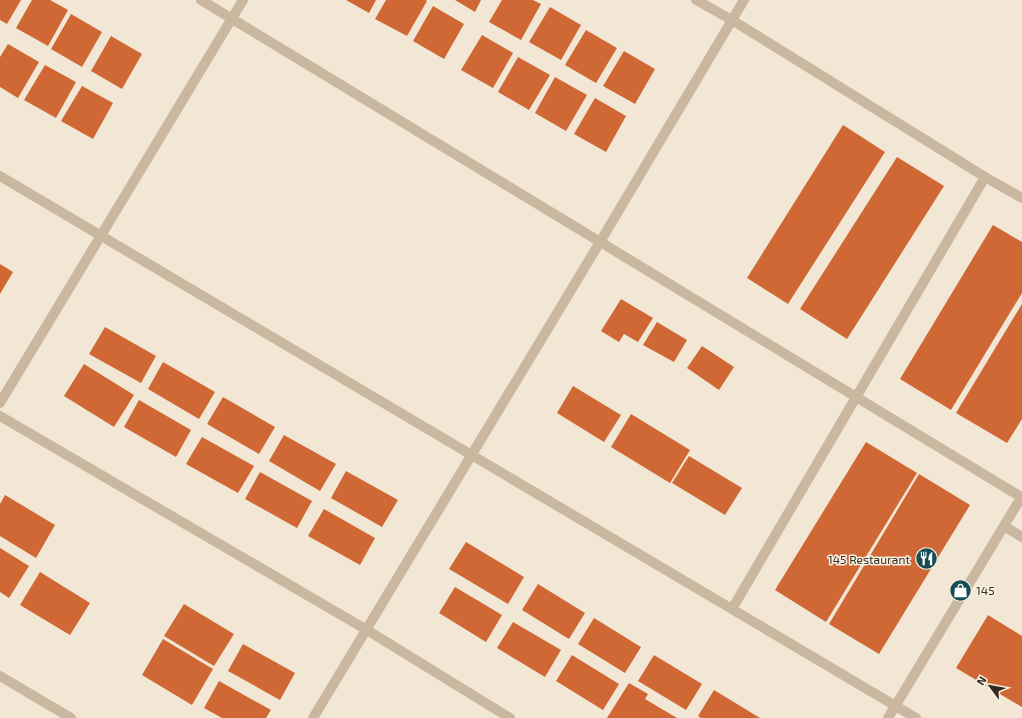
<svg xmlns="http://www.w3.org/2000/svg" width="1022" height="718" viewBox="0 0 1022 718" font-family="'Exo 2',sans-serif">
  <rect width="100%" height="100%" fill="#f2e7d4"/>
  <g fill="#cf6835">
    <polygon points="0,0 21,0 7,24 0,20"/>
    <polygon points="32,0 50,0 68,10 48,46 16,28"/>
    <polygon points="346,0 376,0 369,13"/>
    <polygon points="386,0 425,0 427,1 407,36 375,19"/>
    <polygon points="455,0 481,0 475,12"/>
    <polygon points="502,0 533,0 541,4 521,40 489,22"/>
    <polygon points="433,6 464,24 444,59 413,41"/>
    <polygon points="550,7 581,25 561,60 529,42"/>
    <polygon points="71,14 102,32 82,67 51,49"/>
    <polygon points="586,30 617,48 596,83 565,65"/>
    <polygon points="482,35 513,53 493,88 461,70"/>
    <polygon points="111,36 142,54 122,89 91,71"/>
    <polygon points="8,44 39,62 18,98 0,87 0,57"/>
    <polygon points="624,51 655,69 635,104 603,86"/>
    <polygon points="518,57 550,75 529,110 498,92"/>
    <polygon points="45,65 76,82 56,118 24,100"/>
    <polygon points="555,77 587,95 566,131 535,113"/>
    <polygon points="82,86 113,103 93,139 61,121"/>
    <polygon points="595,98 626,116 606,152 574,134"/>
    <polygon points="843,125 885,152 788,304 747,278"/>
    <polygon points="897,157 944,186 847,339 800,309"/>
    <polygon points="993,225 1022,242 1022,293 951,410 900,379"/>
    <polygon points="0,264 13,272 0,294"/>
    <polygon points="621,299 653,318 638,342 624,334 619,342 601,331"/>
    <polygon points="1022,304 1022,419 1007,443 956,413"/>
    <polygon points="657,322 687,340 674,362 643,345"/>
    <polygon points="105,327 156,356 141,383 89,354"/>
    <polygon points="702,346 734,367 719,390 687,368"/>
    <polygon points="163,362 215,392 199,419 148,389"/>
    <polygon points="84,364 134,395 114,427 64,396"/>
    <polygon points="573,386 621,415 604,442 557,413"/>
    <polygon points="223,397 275,427 259,454 207,424"/>
    <polygon points="139,400 191,430 176,457 124,427"/>
    <polygon points="631,414 690,450 670,483 611,447"/>
    <polygon points="284,435 336,464 320,491 269,461"/>
    <polygon points="202,437 254,466 238,493 186,464"/>
    <polygon points="866,442 917,473 826,622 775,590"/>
    <polygon points="689,456 742,488 725,515 672,483"/>
    <polygon points="346,471 398,500 382,527 331,498"/>
    <polygon points="260,472 312,501 297,528 245,499"/>
    <polygon points="919,474 970,505 879,654 829,624"/>
    <polygon points="5,495 55,525 36,558 0,536 0,504"/>
    <polygon points="324,509 375,538 360,565 308,536"/>
    <polygon points="466,542 524,577 508,604 449,569"/>
    <polygon points="0,548 29,566 9,598 0,592"/>
    <polygon points="40,572 90,603 70,635 20,605"/>
    <polygon points="538,584 585,613 569,639 522,610"/>
    <polygon points="455,587 502,615 486,642 439,613"/>
    <polygon points="184,604 234,634 214,666 164,636"/>
    <polygon points="988,615 1022,636 1022,707 956,668"/>
    <polygon points="594,618 641,647 625,673 578,644"/>
    <polygon points="513,622 561,650 545,677 497,648"/>
    <polygon points="163,639 213,669 192,705 142,675"/>
    <polygon points="243,644 295,673 280,700 228,671"/>
    <polygon points="572,655 619,684 603,710 556,681"/>
    <polygon points="654,655 702,684 686,710 638,681"/>
    <polygon points="219,681 271,710 266,718 222,718 204,708"/>
    <polygon points="629,683 648,694 645,699 677,718 607,718"/>
    <polygon points="714,690 760,718 701,718 698,716"/>
  </g>
  <g fill="none" stroke-linecap="round" stroke-linejoin="round">
    <g stroke="#cab7a0" stroke-width="10">
      <polyline points="201,0 1021,497"/>
      <polyline points="696,0 732,20 985,177 1022,198"/>
      <polyline points="0,176 916,718"/>
      <polyline points="0,403 243,0"/>
      <polyline points="0,416 367,630 510,718"/>
      <polyline points="1004,526 1022,537"/>
      <polyline points="732,609 985,177"/>
      <polyline points="0,676 71,718"/>
      <polyline points="313,718 600,242 744,0"/>
      <polyline points="888,718 1022,496"/>
    </g>
  </g>
  <defs>
    <symbol id="restaurant-disc" viewBox="-11 -11 22 22"><circle r="9.5" fill="#174d57" stroke="#faf0e0"/><path d="M-5-6h1v4h1v-4h1v4h1v-4h1v5L-1.5 .5V6h-2V.5L-5-1ZM5-6V6H3V1.5H1.5Q1.5-4 5-6Z" fill="#fff"/></symbol>
    <symbol id="shop-disc" viewBox="-11 -11 22 22"><circle r="9.5" fill="#174d57" stroke="#faf0e0"/><path d="M-5-2.5h2.3a2.7 3.5 0 0 1 5.4 0H5L5.5 6h-11ZM-1.5-2.5h3a1.5 2.3 0 0 0-3 0Z" fill="#fff"/></symbol>
  </defs>
  <g fill-rule="evenodd">
    <use href="#restaurant-disc" x="914" y="546" width="25" height="25"/>
    <use href="#shop-disc" x="948" y="578" width="25" height="25"/>
  </g>
  <g text-anchor="middle" dominant-baseline="central" stroke-width="3" stroke-linejoin="round" paint-order="stroke">
    <g font-size="12" fill="#332a24" stroke="#faf0e0" text-anchor="end">
      <text x="910" y="559">145 Restaurant</text>
      <text x="976" y="590" text-anchor="start">145</text>
    </g>
  </g>
  <g transform="translate(990 686) rotate(302)" stroke="#faf0e0" stroke-width="3" paint-order="stroke">
  <path d="M0-3L7 15L0 10L-7 15Z" fill="#332a24"/>
  <text y="-6" font-size="11" font-weight="bold" text-anchor="middle" fill="#332a24">N</text>
  </g>
</svg>
